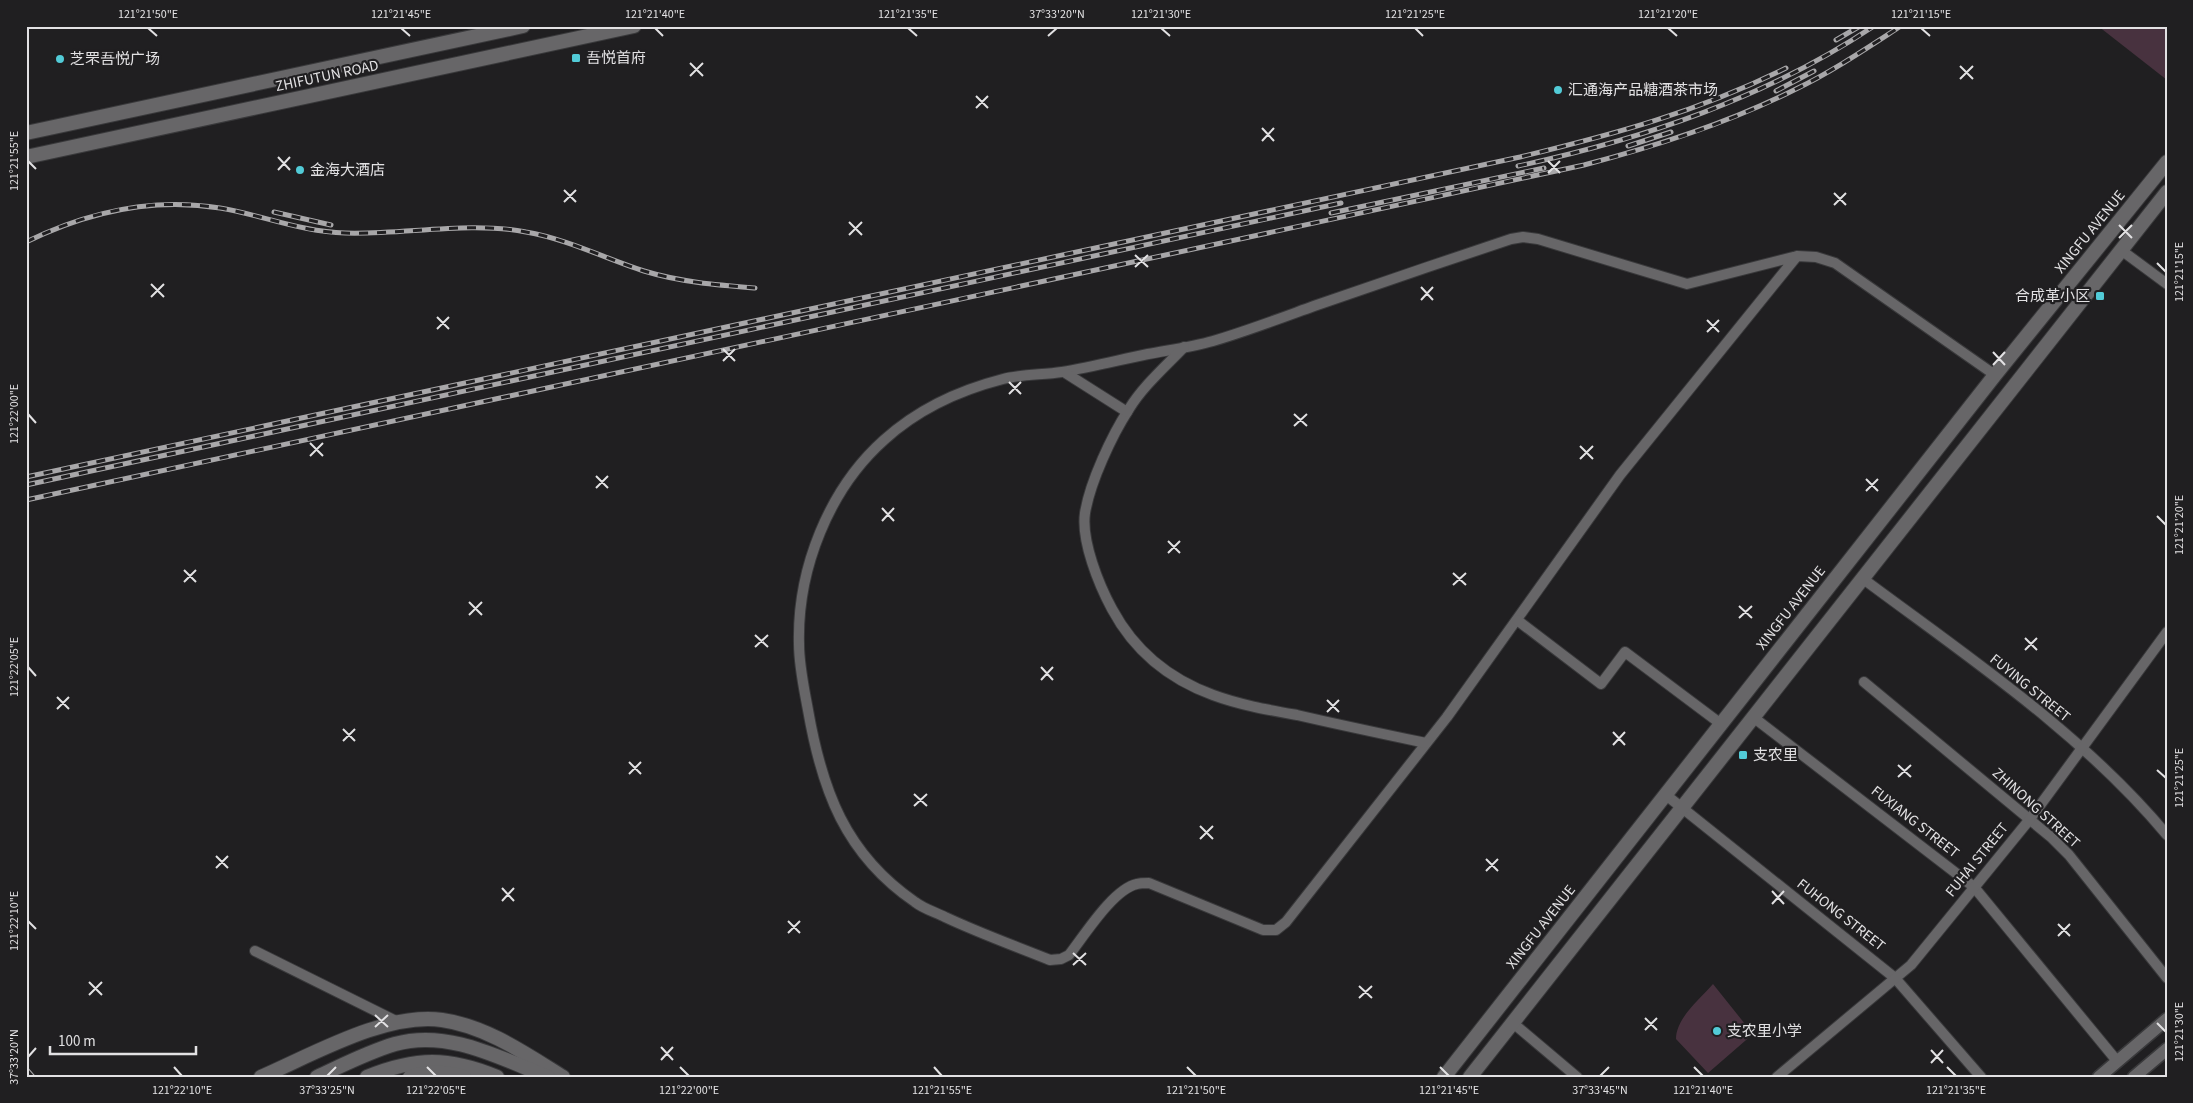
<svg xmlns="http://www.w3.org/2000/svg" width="2193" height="1103" viewBox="0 0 2193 1103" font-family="'Source Sans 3','Noto Sans SC',sans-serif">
  <rect width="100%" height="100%" fill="#201f21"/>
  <g fill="#48323f">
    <polygon points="2098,26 2167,26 2167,80"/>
    <path d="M1713 984 1753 1034 1708 1073 1676 1039C1676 1018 1700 999 1713 984Z"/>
  </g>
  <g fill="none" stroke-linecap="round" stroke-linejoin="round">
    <defs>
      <g id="minor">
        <polyline points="2121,250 2167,284"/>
        <path d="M1797 256 1620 475 1447 717 1286 922 1276 930H1263L1149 883C1145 883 1140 883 1137 884 1113 889 1084 936 1069 955L1061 959 1050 960C1015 946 979 933 945 917 935 912 924 909 915 902 845 854 822 790 808 710 804 688 799 666 799 644 797 569 829 489 884 440 917 410 960 390 1003 379 1022 374 1043 375 1062 372 1091 367 1119 360 1148 354 1169 350 1192 347 1213 341 1247 331 1281 318 1314 306 1380 283 1445 261 1511 239L1523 237 1538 239 1687 284 1797 256 1816 257 1835 263 1995 375"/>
        <path d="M1184 347C1166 366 1143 386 1129 409 1112 435 1090 482 1085 513 1081 541 1099 585 1112 609 1134 650 1169 679 1213 695 1240 705 1269 710 1297 715 1340 725 1383 734 1426 743"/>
        <polyline points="1064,372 1127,412"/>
        <path d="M1862 578C1968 657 2082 733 2167 835"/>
        <polyline points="1517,620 1601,684 1625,652 1721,724"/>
        <polyline points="1864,682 2052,838 2069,855 2167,978"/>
        <polyline points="1753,717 1974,887 2117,1061"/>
        <polyline points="1666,795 1895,978 1981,1077"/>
        <polyline points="255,951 400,1023"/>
        <polyline points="1513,1023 1577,1077"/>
        <polyline points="1777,1077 1911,965 2030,819 2167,632"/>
      </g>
      <g id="tertiary">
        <polyline points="2099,1077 2167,1019"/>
        <polyline points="2134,1077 2167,1049"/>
      </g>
      <g id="secondary">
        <polyline points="26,133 523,26"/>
        <polyline points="26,157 634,26"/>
        <path d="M261 1077C312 1055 386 1012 442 1020 486 1026 526 1054 563 1077"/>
        <path d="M317 1077C343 1065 368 1052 395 1044 448 1029 500 1058 548 1077"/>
        <path d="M367 1077C416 1057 449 1057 497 1077"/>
        <path d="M410 1077C429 1070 445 1072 464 1077"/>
        <polyline points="1444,1077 1995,375 2167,162"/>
        <polyline points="1470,1077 2167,192"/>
      </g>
    </defs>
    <use href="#minor" stroke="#39393b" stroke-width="12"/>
    <use href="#tertiary" stroke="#39393b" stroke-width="15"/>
    <use href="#secondary" stroke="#39393b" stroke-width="16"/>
    <use href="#minor" stroke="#676668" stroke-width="10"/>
    <use href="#tertiary" stroke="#676668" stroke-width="12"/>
    <use href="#secondary" stroke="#676668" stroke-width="14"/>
    <defs>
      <g id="rail">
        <polyline points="1836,40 1860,26"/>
        <polyline points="1776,91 1814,71"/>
        <polyline points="1628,146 1671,132"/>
        <path d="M1518 166C1643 139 1766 98 1874 26"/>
        <polyline points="274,212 331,225"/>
        <polyline points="1331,213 1544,168"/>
        <path d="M26 242C87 212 152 197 220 208 262 215 302 232 345 233 402 235 470 221 526 232 567 239 604 258 644 271 680 282 718 285 755 288"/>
        <path d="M26 477 1520 157C1615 134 1697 112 1786 68"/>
        <polyline points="26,485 1341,203"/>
        <path d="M26 500 1584 165C1657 146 1729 123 1796 89 1833 71 1867 48 1901 26"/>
        <polyline points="26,1069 33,1077"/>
      </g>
    </defs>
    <use href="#rail" stroke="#a8a7a9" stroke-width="5"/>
    <use href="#rail" stroke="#201f21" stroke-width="3" stroke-dasharray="9" stroke-linecap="butt"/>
  </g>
  <path fill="none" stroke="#e2e1e3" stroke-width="2" d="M148 28 157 36M401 28 410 36M655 28 663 36M908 28 917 36M1161 28 1170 36M1415 28 1423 36M1668 28 1677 36M1921 28 1930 36M1048 36 1057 28M690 63 703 76M1960 66 1973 79M690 76 703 63M1960 79 1973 66M976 96 988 108M976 108 988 96M1262 128 1274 141M1262 141 1274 128M278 157 290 170M28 161 36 169M1548 161 1560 173M278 170 290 157M1548 173 1560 161M564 190 576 202M1834 193 1846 205M564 202 576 190M1834 205 1846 193M849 222 862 235M2119 225 2132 238M849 235 862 222M2119 238 2132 225M1135 255 1148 267M2157 263 2166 272M1135 267 1148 255M151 284 164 297M1421 287 1433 300M151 297 164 284M1421 300 1433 287M437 317 449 329M1707 320 1719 332M437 329 449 317M1707 332 1719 320M723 349 735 361M1993 352 2005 365M723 361 735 349M1993 365 2005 352M1009 382 1021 394M1009 394 1021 382M28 414 36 423M1294 414 1307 426M1294 426 1307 414M310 443 323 456M1580 446 1593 459M310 456 323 443M1580 459 1593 446M596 476 608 488M1866 479 1878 491M596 488 608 476M1866 491 1878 479M882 508 894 521M2157 516 2166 525M882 521 894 508M1168 541 1180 553M1168 553 1180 541M184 570 196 582M1453 573 1466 585M184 582 196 570M1453 585 1466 573M469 602 482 615M1739 606 1752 618M469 615 482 602M1739 618 1752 606M755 635 768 647M2025 638 2037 650M755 647 768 635M2025 650 2037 638M28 667 36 676M1041 667 1053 680M1041 680 1053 667M57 697 69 709M1327 700 1339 712M57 709 69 697M1327 712 1339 700M343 729 355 741M1613 732 1625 745M343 741 355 729M1613 745 1625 732M629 762 641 774M1898 765 1911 777M2157 770 2166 778M629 774 641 762M1898 777 1911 765M914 794 927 806M914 806 927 794M1200 826 1213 839M1200 839 1213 826M216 856 228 868M1486 859 1498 871M216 868 228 856M1486 871 1498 859M502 888 514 901M1772 891 1784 904M502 901 514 888M1772 904 1784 891M28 921 36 929M788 921 800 933M2058 924 2070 936M788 933 800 921M2058 936 2070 924M1073 953 1086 965M1073 965 1086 953M89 982 102 995M1359 986 1372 998M89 995 102 982M1359 998 1372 986M375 1015 388 1027M1645 1018 1657 1030M2157 1023 2166 1032M375 1027 388 1015M1645 1030 1657 1018M661 1047 673 1060M1931 1050 1943 1063M28 1057 36 1048M661 1060 673 1047M1931 1063 1943 1050M174 1067 182 1076M427 1067 436 1076M680 1067 689 1076M934 1067 942 1076M1187 1067 1196 1076M1440 1067 1449 1076M1694 1067 1703 1076M1947 1067 1956 1076M327 1076 336 1067M1600 1076 1609 1067"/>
  <g fill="#52cbd7" stroke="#201f21" stroke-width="2">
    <rect x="571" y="53" width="10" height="10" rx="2.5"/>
    <circle cx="60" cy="59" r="5"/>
    <circle cx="1558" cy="90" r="5"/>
    <circle cx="300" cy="170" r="5"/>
    <rect x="2095" y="291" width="10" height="10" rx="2.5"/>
    <rect x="1738" y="750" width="10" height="10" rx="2.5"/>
    <circle cx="1717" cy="1031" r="5"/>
  </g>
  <g text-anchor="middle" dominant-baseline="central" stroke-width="4.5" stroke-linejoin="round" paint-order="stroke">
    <g font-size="15" fill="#e2e1e3" stroke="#201f21" text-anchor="start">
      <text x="586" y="58">吾悦首府</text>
      <text x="70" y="59">芝罘吾悦广场</text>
      <text x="1568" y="90">汇通海产品糖酒茶市场</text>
      <text x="310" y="170">金海大酒店</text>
      <text x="2090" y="296" text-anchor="end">合成革小区</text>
      <text x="1753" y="755">支农里</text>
      <text x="1727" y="1031">支农里小学</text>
    </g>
    <g font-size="15" fill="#e2e1e3" stroke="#201f21">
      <text transform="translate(327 76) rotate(-12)">ZHIFUTUN ROAD</text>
      <text transform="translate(2090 232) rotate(-51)">XINGFU AVENUE</text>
      <text transform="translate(1791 608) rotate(-52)">XINGFU AVENUE</text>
      <text transform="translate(2030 688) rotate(39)">FUYING STREET</text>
      <text transform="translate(2036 808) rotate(42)">ZHINONG STREET</text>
      <text transform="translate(1915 822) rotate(38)">FUXIANG STREET</text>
      <text transform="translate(1977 860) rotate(-51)">FUHAI STREET</text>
      <text transform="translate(1841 915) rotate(38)">FUHONG STREET</text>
      <text transform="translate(1541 927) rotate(-52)">XINGFU AVENUE</text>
    </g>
  </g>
  <rect width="2193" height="1103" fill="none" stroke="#201f21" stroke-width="55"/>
  <path d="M50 1046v8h146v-8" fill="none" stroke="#e2e1e3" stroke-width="2.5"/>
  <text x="58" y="1046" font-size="15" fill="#e2e1e3" stroke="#201f21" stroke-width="4" paint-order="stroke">100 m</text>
  <rect x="28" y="28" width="2138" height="1048" fill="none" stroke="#e2e1e3" stroke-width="2"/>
  <g font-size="12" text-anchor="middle" fill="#e2e1e3">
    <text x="148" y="18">121°21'50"E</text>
    <text x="401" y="18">121°21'45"E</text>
    <text x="655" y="18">121°21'40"E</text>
    <text x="908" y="18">121°21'35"E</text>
    <text x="1057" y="18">37°33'20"N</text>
    <text x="1161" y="18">121°21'30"E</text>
    <text x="1415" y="18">121°21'25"E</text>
    <text x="1668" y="18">121°21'20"E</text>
    <text x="1921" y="18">121°21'15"E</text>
    <text transform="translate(14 161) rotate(-90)" y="4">121°21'55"E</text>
    <text transform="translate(2179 272) rotate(-90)" y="4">121°21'15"E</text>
    <text transform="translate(14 414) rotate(-90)" y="4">121°22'00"E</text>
    <text transform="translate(2179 525) rotate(-90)" y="4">121°21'20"E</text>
    <text transform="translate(14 667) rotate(-90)" y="4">121°22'05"E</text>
    <text transform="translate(2179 778) rotate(-90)" y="4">121°21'25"E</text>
    <text transform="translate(14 921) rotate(-90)" y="4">121°22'10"E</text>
    <text transform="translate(2179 1032) rotate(-90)" y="4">121°21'30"E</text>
    <text transform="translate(14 1057) rotate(-90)" y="4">37°33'20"N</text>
    <text x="182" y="1094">121°22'10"E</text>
    <text x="327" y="1094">37°33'25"N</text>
    <text x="436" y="1094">121°22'05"E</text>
    <text x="689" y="1094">121°22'00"E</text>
    <text x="942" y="1094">121°21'55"E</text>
    <text x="1196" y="1094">121°21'50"E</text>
    <text x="1449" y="1094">121°21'45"E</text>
    <text x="1600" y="1094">37°33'45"N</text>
    <text x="1703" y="1094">121°21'40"E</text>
    <text x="1956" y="1094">121°21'35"E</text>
  </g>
</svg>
